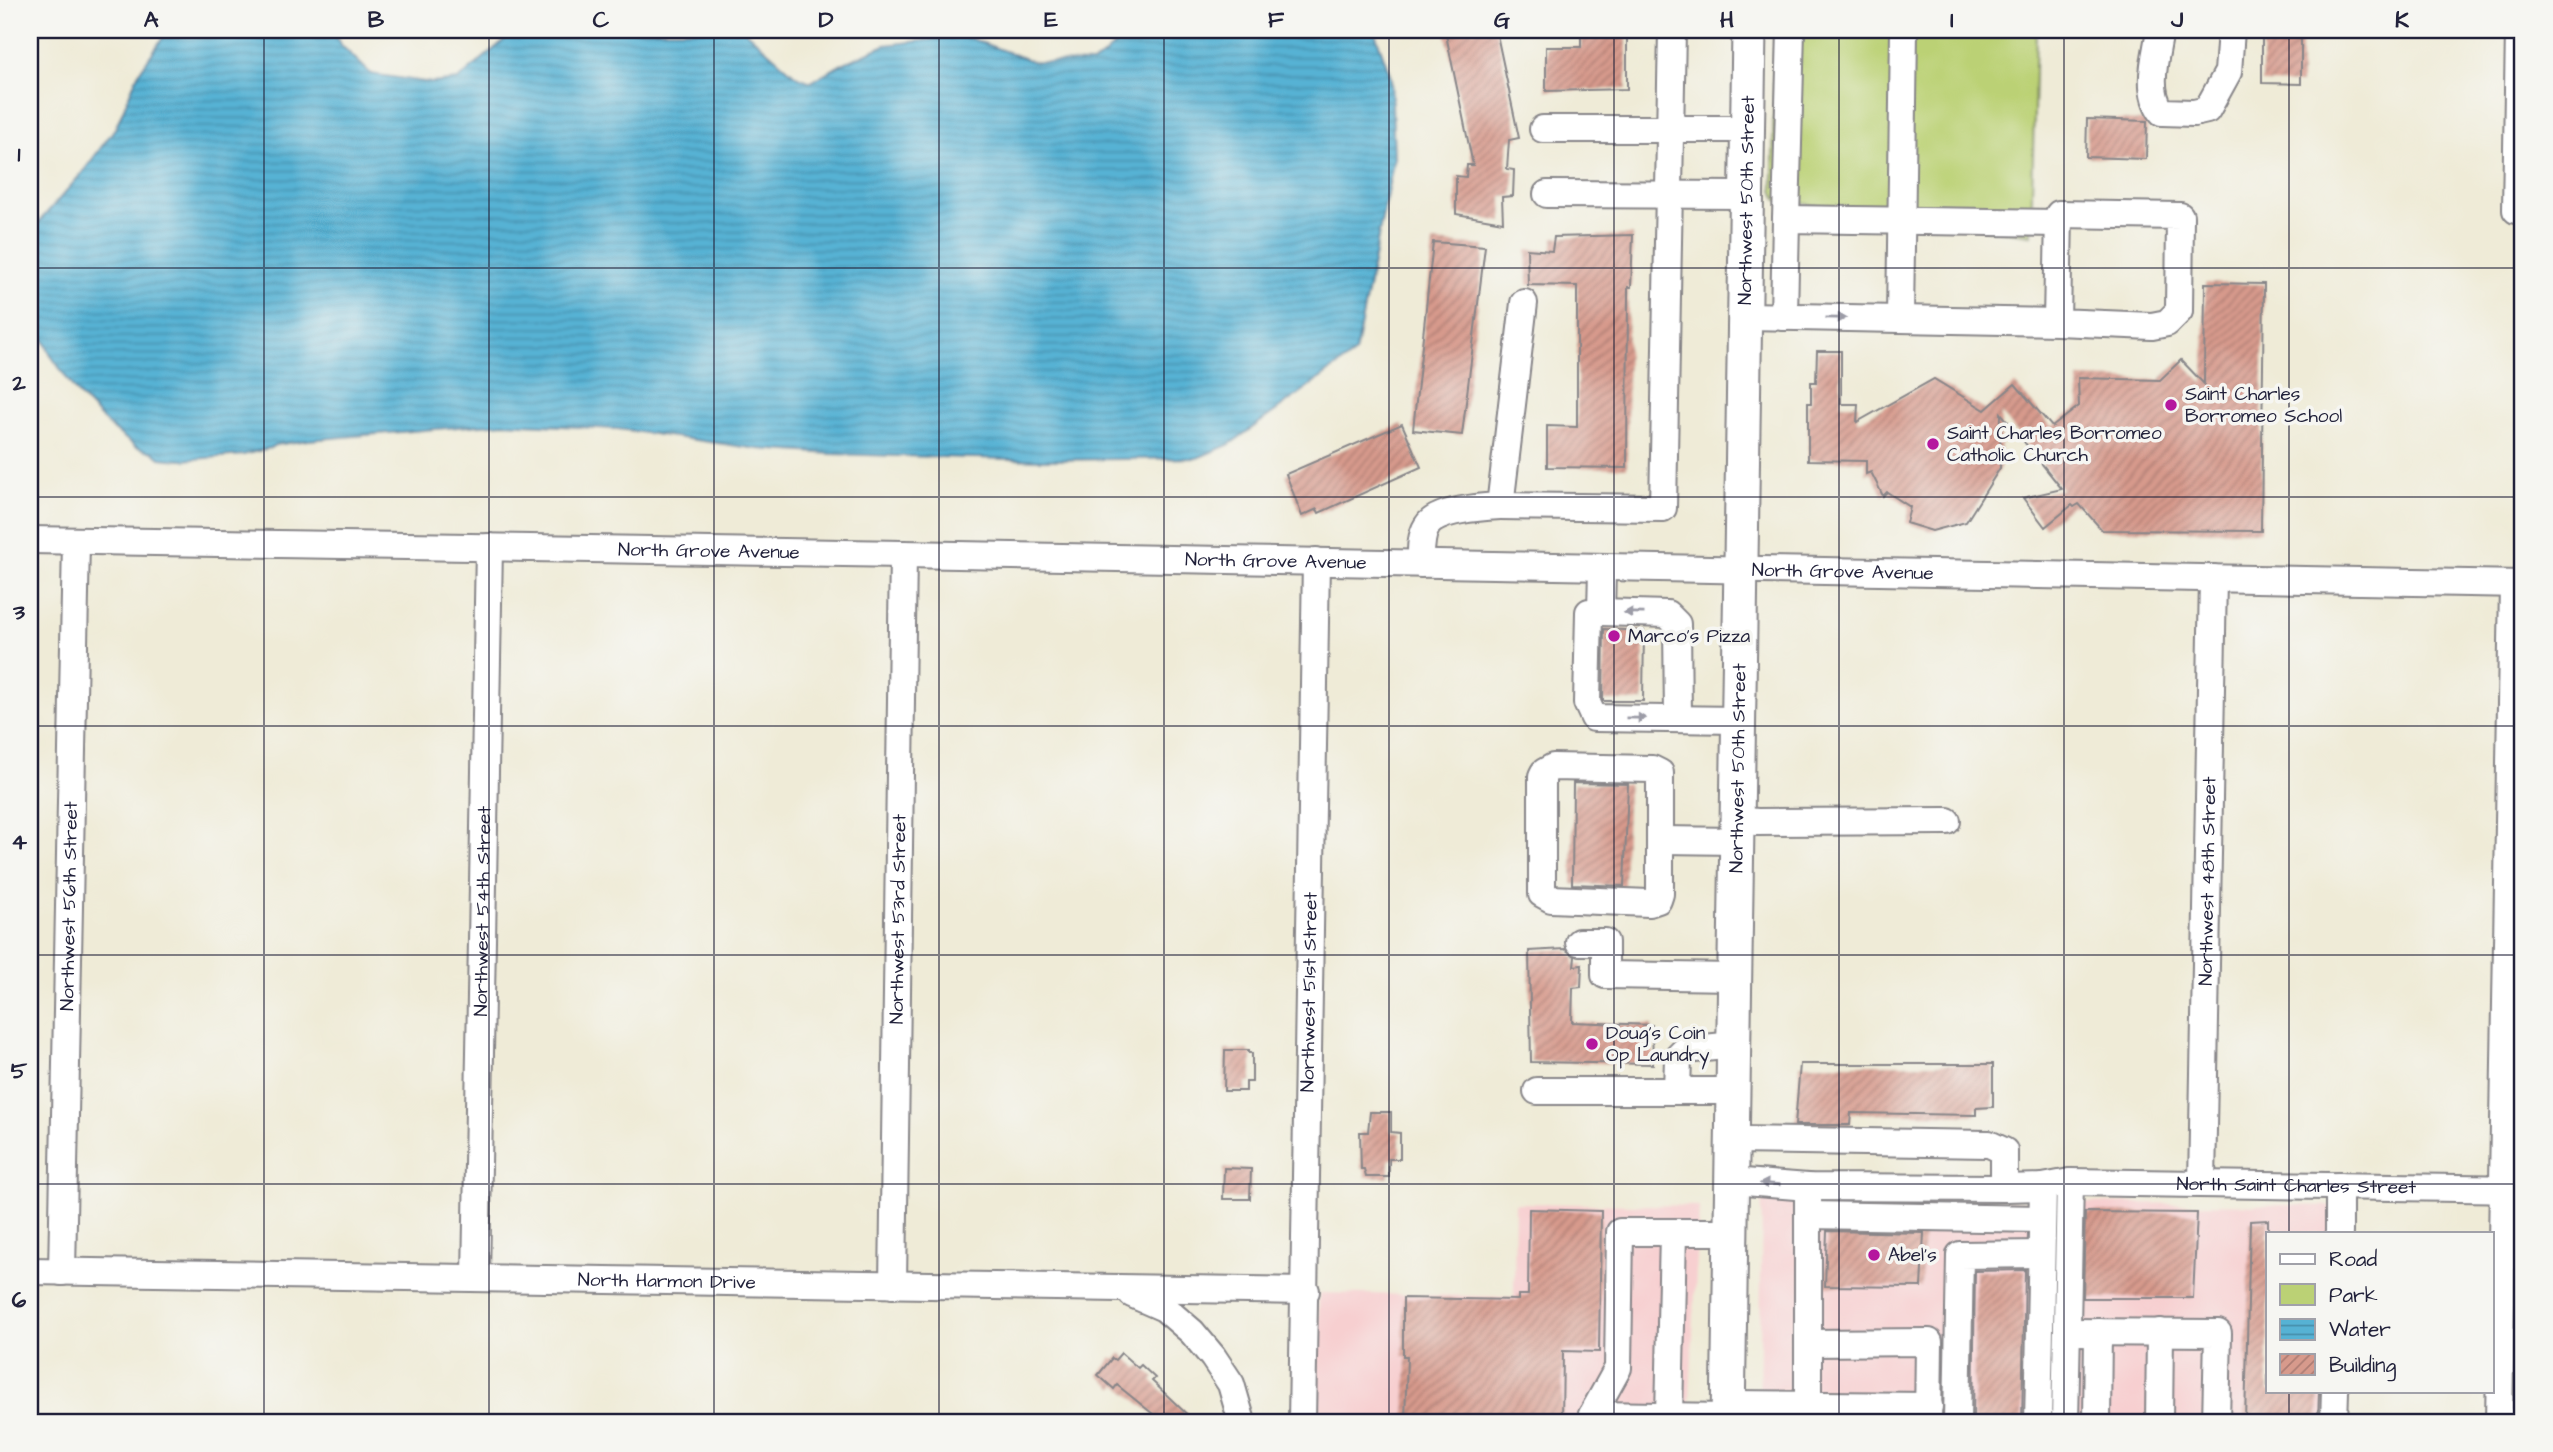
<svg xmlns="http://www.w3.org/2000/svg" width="2553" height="1452" viewBox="0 0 2553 1452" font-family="'Architects Daughter',sans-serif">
  <defs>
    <pattern id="water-rules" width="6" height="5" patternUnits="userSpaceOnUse" patternTransform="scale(1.75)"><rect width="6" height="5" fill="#56b2d4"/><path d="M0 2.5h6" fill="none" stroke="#4790ad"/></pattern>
    <pattern id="building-hatch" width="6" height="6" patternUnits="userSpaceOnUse" patternTransform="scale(1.75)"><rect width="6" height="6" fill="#d79a8c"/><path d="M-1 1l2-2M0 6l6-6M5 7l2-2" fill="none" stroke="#ae7d74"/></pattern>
  </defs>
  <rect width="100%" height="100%" fill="#f6f6f2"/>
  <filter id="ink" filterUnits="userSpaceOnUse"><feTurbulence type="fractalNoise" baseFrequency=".0143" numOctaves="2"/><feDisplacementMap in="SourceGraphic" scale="14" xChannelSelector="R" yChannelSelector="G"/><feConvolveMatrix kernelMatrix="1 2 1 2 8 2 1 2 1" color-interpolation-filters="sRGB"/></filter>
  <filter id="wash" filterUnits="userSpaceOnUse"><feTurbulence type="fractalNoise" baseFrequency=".00686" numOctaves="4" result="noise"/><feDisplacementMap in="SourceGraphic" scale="28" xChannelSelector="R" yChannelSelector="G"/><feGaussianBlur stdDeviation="1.57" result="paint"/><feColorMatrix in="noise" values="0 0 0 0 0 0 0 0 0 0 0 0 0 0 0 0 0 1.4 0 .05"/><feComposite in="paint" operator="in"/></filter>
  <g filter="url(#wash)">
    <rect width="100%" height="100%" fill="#efebd7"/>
    <g fill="#f7cfd0">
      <polygon points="1762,1198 2349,1206 2349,1233 2268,1233 2268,1391 2347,1391 2346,1422 1759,1422"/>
      <polygon points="1515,1203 1699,1206 1689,1422 1317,1422 1319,1293 1514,1297"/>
    </g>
    <polygon fill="#bbd175" stroke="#6e7a58" stroke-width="2" points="1774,30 2036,30 2031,235 1777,200 1773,190"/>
    <polygon fill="url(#water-rules)" stroke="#3c6a88" stroke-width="2" points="168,30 331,30 342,46 371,74 432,83 458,80 516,30 744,30 796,76 811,82 842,64 885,45 964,36 1034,62 1093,63 1102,57 1131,30 1374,30 1391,77 1394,158 1355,353 1230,444 1197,458 1044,460 832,454 759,449 618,429 504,423 308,440 275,445 270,448 243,455 181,460 160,458 153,452 135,446 108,425 77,393 50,354 30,308 30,232 83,172 116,127 138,74"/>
    <g id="blocks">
      <g fill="url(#building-hatch)">
        <polygon points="1445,30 1496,30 1519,138 1509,140 1507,169 1514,170 1513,196 1502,197 1503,222 1456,214 1456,176 1466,177 1467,165 1473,165"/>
        <polygon points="1581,30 1627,30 1627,89 1546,91 1546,47 1581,47"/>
        <polygon points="2301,35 2301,84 2262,83 2262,36"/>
        <polygon points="2087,119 2147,121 2146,159 2086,157"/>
        <polygon points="1633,235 1631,287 1628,287 1627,468 1547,467 1547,426 1577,427 1577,286 1528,285 1527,249 1552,251 1554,237"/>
        <polygon points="1433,242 1485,246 1462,435 1413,430"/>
        <polygon points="2205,283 2264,284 2261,531 2102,530 2079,504 2074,507 2072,505 2045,527 2023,498 2062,489 2001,413 2000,468 1966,522 1932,531 1906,523 1910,507 1887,492 1883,496 1871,472 1866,474 1866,461 1808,460 1808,403 1811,403 1811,382 1816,382 1817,351 1841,351 1841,404 1858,404 1857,422 1934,379 1985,410 2015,384 2052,427 2079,406 2078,378 2160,380 2181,360 2204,384"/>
        <polygon points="1402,424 1421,467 1319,513 1317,509 1302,516 1286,474"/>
        <polygon points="1604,629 1644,631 1643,701 1603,701"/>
        <polygon points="1573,783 1628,784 1624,886 1572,884"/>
        <polygon points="1565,949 1575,957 1574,966 1582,965 1581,987 1573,988 1572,1022 1652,1025 1653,1064 1531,1062 1529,951"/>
        <polygon points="1225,1050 1249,1050 1249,1053 1252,1053 1252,1082 1246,1082 1246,1091 1224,1091"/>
        <polygon points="1800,1064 1993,1064 1993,1107 1976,1108 1976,1115 1851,1113 1850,1125 1795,1125"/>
        <polygon points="1370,1112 1391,1112 1391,1132 1400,1133 1400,1159 1389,1159 1389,1177 1366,1177 1364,1169 1361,1169 1360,1132 1368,1132"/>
        <polygon points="1224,1168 1251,1169 1250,1199 1223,1199"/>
        <polygon points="1529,1209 1601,1211 1599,1352 1563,1351 1562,1422 1405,1422 1407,1356 1403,1356 1403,1298 1518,1300 1518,1295 1528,1295"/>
        <polygon points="2085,1212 2197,1213 2193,1298 2083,1298"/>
        <polygon points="2268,1220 2268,1391 2319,1391 2318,1422 2245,1422 2250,1221"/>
        <polygon points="1827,1231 1924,1233 1921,1287 1825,1286"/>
        <polygon points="2025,1270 2022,1422 1973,1422 1975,1271"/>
        <polygon points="1121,1353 1138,1368 1141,1365 1155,1378 1152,1381 1195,1422 1163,1422 1117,1385 1114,1389 1098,1375 1112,1358 1115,1360"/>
      </g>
    </g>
  </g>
  <g filter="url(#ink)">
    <use href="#blocks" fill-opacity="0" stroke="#888689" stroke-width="2"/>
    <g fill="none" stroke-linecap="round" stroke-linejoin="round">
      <defs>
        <g id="minor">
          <path d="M2160 30C2156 56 2145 90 2162 112L2194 113 2207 110 2228 72 2231 30"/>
          <polyline points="1543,129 1748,129"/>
          <polyline points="1547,194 1746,195"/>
          <polyline points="2516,210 2519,30"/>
          <polyline points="1786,219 1791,30"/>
          <polyline points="1743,316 2057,322 2152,326 2167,323 2179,311 2180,216 2059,214 2057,322"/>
          <polyline points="1784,317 1786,219 2059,223"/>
          <polyline points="1900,319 1904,30"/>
          <polyline points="1500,506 1663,508 1672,30"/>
          <path id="s1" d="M30 540 903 554 2523 584"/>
          <path d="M1421 564C1421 552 1420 537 1427 526 1436 510 1482 507 1500 506L1524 303"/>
          <polyline points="1602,568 1601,612 1589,612 1587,703 1594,718 1739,720"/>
          <polyline points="1601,612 1667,614 1677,624 1678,718"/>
          <polygon points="1553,767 1652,769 1660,773 1660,894 1658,900 1649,903 1551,899 1542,894 1542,776 1544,772"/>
          <polyline points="1737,820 1757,822 1947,821"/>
          <polyline points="1661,840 1737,841"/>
          <polyline points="1579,942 1605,942 1605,975 1735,977"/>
          <polyline points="1537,1091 1733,1091"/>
          <polyline points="1677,1091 1678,1057 1685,1050 1734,1045"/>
          <polyline points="1732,1140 1989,1144 2004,1151 2004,1188"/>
          <path id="s2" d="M1732 1181 1808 1187 2004 1188 2043 1187 2070 1182 2523 1189"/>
          <path id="s3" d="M2202 1184 2213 578"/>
          <polyline points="1808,1215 2041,1219"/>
          <polyline points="2339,1233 2339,1186"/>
          <path id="s4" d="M30 1271 1306 1291"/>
          <path id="s5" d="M62 1272 76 541"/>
          <path id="s6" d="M476 1277 489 547"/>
          <path id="s7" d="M893 1285 903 554"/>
          <polyline points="1132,1294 1164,1308 1192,1332 1213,1357 1231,1384 1242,1422"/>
          <polyline points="2067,1332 2218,1333 2216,1422"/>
          <polyline points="1808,1343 1929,1342 1928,1422"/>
          <polyline points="1728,1404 1929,1406"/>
          <polyline points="1592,1415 1728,1417"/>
          <polyline points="1669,1416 1673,1232"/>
          <path id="s8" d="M1302 1422 1316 561"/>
          <polyline points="1590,1422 1592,1415 1618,1368 1620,1232 1731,1232"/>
          <polyline points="1808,1422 1808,1187"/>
          <polyline points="1957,1422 1960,1255 2041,1254"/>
          <polyline points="2038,1422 2043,1187"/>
          <polyline points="2065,1422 2070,1182"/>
          <polyline points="2097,1422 2098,1332"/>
          <polyline points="2159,1422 2160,1332"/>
          <polyline points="2334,1422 2335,1391"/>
          <polyline points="2499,1422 2513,584"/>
        </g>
        <g id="major">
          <path id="s9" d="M1728 1422 1749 30"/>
        </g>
      </defs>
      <use href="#minor" stroke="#888689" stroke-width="30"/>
      <use href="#major" stroke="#888689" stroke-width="37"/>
      <use href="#minor" stroke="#fff" stroke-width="26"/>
      <use href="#major" stroke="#fff" stroke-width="33"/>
    </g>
    <defs><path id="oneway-solid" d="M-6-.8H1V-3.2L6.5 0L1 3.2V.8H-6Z" transform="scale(1.75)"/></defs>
    <g fill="#9c9ca7">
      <use href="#oneway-solid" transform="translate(1836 318) rotate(1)"/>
      <use href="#oneway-solid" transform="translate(1634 613) rotate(-179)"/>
      <use href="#oneway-solid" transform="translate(1636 718) rotate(1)"/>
      <use href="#oneway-solid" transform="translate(1770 1184) rotate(-176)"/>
    </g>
  </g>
  <path fill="none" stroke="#22223b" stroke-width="2" stroke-opacity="0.55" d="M264 30V1422M489 30V1422M714 30V1422M939 30V1422M1164 30V1422M1389 30V1422M1614 30V1422M1839 30V1422M2064 30V1422M2289 30V1233M30 268H2523M30 497H2523M30 726H2523M30 955H2523M30 1184H2523M2289 1391V1422"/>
  <g fill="#b5179e" stroke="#f6f6f2" stroke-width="2.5">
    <circle cx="2171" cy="405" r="7"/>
    <circle cx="1933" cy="444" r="7"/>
    <circle cx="1614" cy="636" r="7"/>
    <circle cx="1592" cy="1044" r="7"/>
    <circle cx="1874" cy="1255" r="7"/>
  </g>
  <g text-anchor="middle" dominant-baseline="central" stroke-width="7" stroke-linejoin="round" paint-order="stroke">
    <g font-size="19" fill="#22223b" stroke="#f6f6f2">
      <text stroke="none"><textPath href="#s9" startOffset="1222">Northwest 50th Street</textPath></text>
      <text stroke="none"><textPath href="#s1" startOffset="679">North Grove Avenue</textPath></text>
      <text stroke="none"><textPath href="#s1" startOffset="1246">North Grove Avenue</textPath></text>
      <text stroke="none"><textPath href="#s1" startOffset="1813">North Grove Avenue</textPath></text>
      <text stroke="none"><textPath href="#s9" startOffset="654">Northwest 50th Street</textPath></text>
      <text stroke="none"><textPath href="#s3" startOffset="303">Northwest 48th Street</textPath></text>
      <text stroke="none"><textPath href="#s5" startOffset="366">Northwest 56th Street</textPath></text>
      <text stroke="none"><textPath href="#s6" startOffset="366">Northwest 54th Street</textPath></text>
      <text stroke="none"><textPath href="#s7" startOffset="366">Northwest 53rd Street</textPath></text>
      <text stroke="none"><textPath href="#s8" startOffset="430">Northwest 51st Street</textPath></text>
      <text stroke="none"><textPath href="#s2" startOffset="565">North Saint Charles Street</textPath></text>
      <text stroke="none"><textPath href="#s4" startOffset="637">North Harmon Drive</textPath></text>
    </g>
    <g font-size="19" fill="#22223b" stroke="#f6f6f2" text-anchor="start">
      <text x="2185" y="394">Saint Charles<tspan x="2185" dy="22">Borromeo School</tspan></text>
      <text x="1947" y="433">Saint Charles Borromeo<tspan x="1947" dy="22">Catholic Church</tspan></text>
      <text x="1628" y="636">Marco's Pizza</text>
      <text x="1606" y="1033">Doug's Coin<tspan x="1606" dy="22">Op Laundry</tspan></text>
      <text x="1888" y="1255">Abel's</text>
    </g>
  </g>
  <rect width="2553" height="1452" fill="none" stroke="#f6f6f2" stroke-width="77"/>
  <rect x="2266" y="1232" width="228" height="161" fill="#f6f6f2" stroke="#a1a1a9" stroke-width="2"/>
  <rect x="2280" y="1254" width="35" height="10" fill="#ffffff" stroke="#a1a1a9" stroke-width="2"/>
  <text x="2329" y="1266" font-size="21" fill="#22223b">Road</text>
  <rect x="2280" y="1284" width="35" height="21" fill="#bbd175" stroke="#a1a1a9" stroke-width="2"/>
  <text x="2329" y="1302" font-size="21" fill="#22223b">Park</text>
  <rect x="2280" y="1319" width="35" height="21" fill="url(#water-rules)" stroke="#a1a1a9" stroke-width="2"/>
  <text x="2329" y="1336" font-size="21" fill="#22223b">Water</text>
  <rect x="2280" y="1354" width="35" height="21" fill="url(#building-hatch)" stroke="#a1a1a9" stroke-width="2"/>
  <text x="2329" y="1372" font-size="21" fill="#22223b">Building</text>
  <rect x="38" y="38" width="2476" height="1376" fill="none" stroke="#22223b" stroke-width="2.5"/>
  <g font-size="23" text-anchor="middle" font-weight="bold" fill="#22223b">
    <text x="151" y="27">A</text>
    <text x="376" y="27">B</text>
    <text x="601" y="27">C</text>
    <text x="826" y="27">D</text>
    <text x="1051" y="27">E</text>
    <text x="1276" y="27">F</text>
    <text x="1502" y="27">G</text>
    <text x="1727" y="27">H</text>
    <text x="1952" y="27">I</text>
    <text x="2177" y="27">J</text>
    <text x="2402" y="27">K</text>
    <text x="19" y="161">1</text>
    <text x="19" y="390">2</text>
    <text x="19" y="619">3</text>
    <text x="19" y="849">4</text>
    <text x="19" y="1078">5</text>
    <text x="19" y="1307">6</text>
  </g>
</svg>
